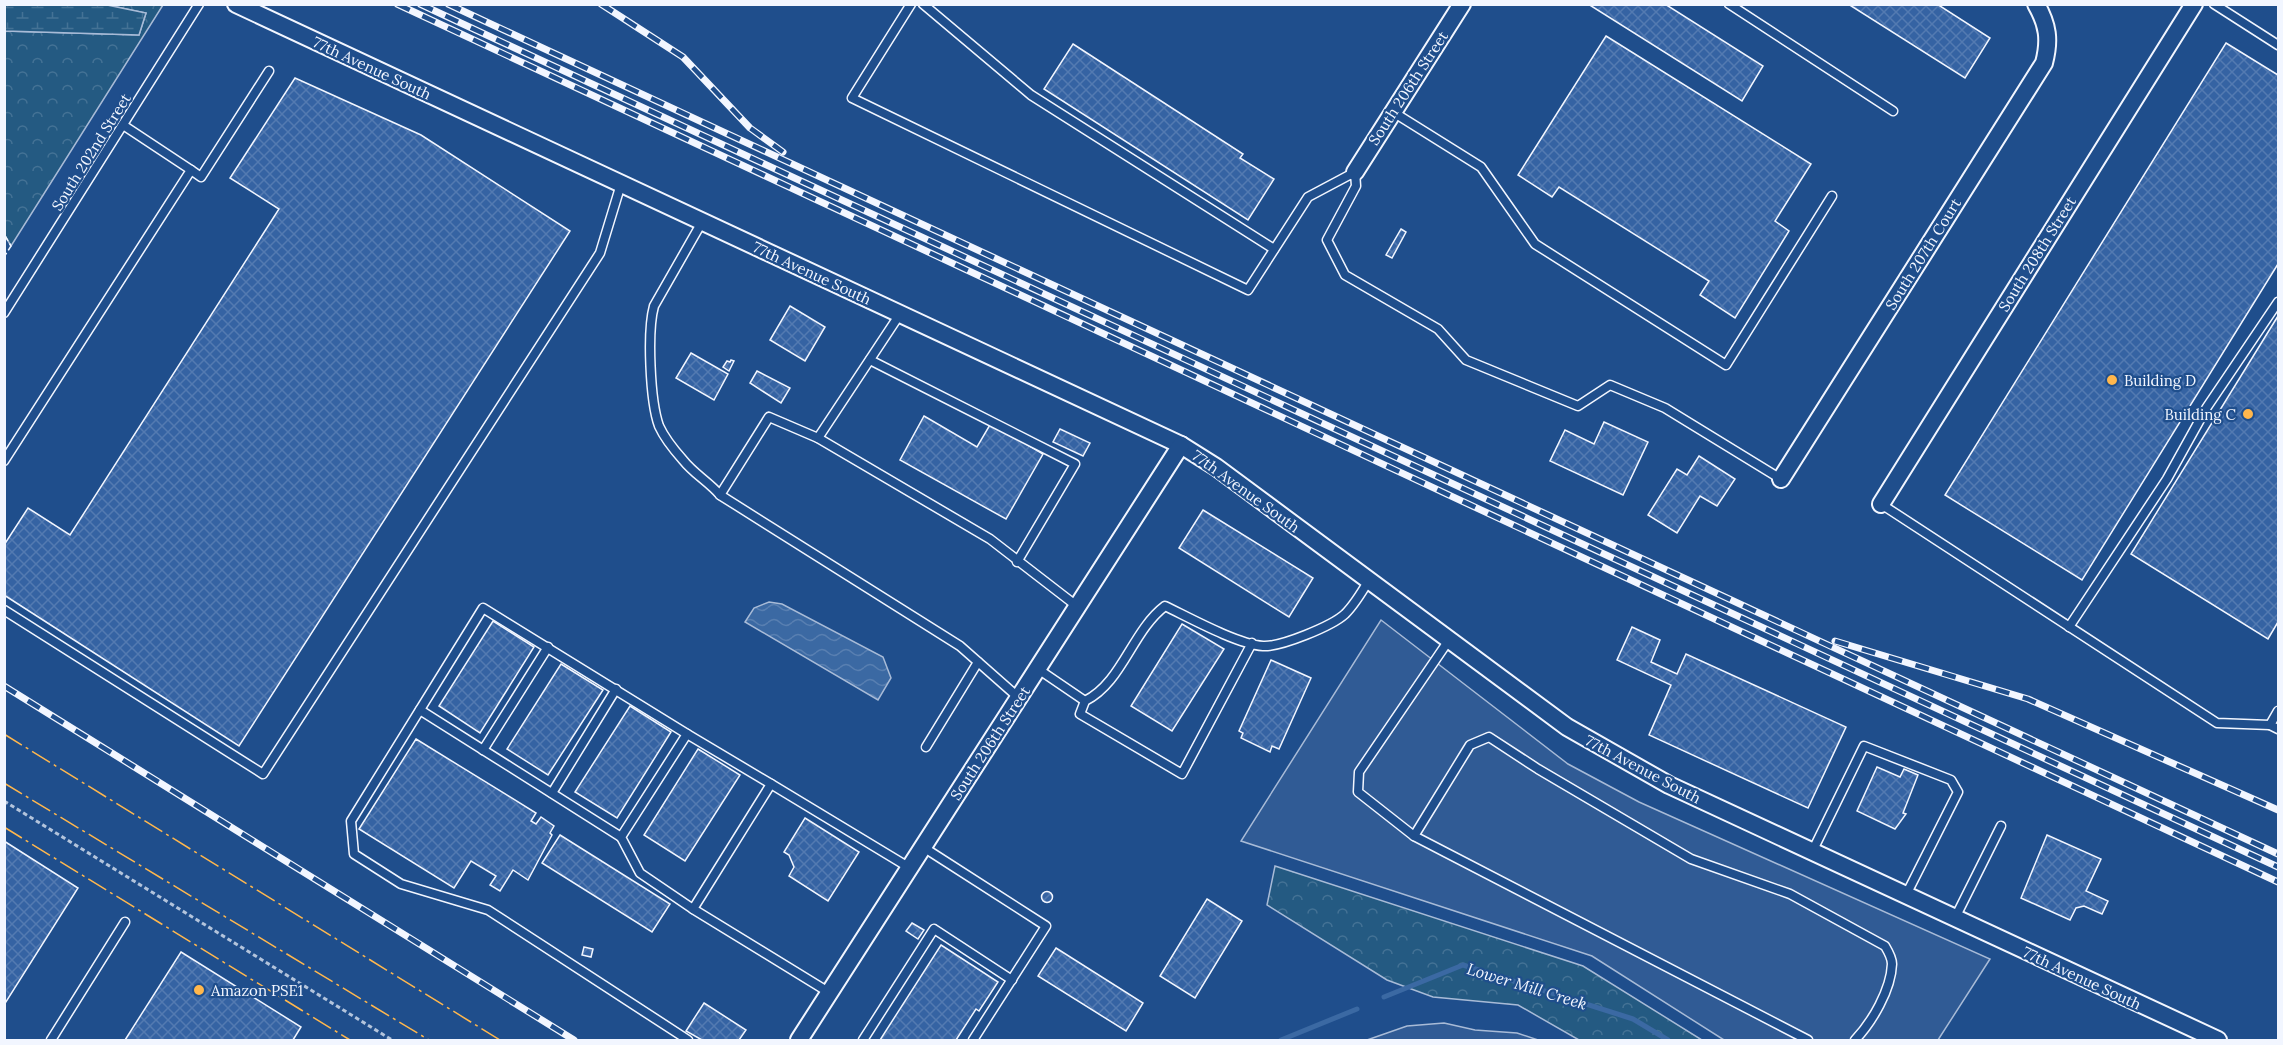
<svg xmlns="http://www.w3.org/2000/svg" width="2283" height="1045" viewBox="0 0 2283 1045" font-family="Lora,serif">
  <defs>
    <pattern id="forest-crowns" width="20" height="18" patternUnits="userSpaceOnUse" patternTransform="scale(1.5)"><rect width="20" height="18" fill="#245a82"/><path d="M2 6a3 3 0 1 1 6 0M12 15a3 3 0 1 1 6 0" fill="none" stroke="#447295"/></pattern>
    <pattern id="wetland-marsh" width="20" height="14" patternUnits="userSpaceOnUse" patternTransform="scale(1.5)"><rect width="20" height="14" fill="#245a82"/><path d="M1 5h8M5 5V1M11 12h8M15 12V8" fill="none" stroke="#447295"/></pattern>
    <pattern id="water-waves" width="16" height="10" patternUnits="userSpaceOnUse" patternTransform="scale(1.5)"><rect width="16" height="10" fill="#3b69a3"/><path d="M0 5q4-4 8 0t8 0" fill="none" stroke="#587fb1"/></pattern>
    <pattern id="building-cross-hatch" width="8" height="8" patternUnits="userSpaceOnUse" patternTransform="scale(1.5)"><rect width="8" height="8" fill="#3563a3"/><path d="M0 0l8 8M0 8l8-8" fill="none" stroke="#537ab1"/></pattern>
  </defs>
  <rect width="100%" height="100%" fill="#1f4e8c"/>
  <g fill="url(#forest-crowns)" stroke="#a8bbd7" stroke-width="1.5">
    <polygon points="107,5 163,5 11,246 4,234 4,31 139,35 146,13"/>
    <polygon points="1275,866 1583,966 1702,1040 1579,1040 1518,1005 1433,997 1387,980 1267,905"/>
  </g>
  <polygon fill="url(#wetland-marsh)" stroke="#a8bbd7" stroke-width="1.5" points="5,4 107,5 146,13 139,35 5,31"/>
  <g fill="#305b95" stroke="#a8bbd7" stroke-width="1.5">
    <polygon points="1381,620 1568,764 1639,802 1990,959 1938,1040 1724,1040 1592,956 1241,841"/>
    <polygon points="1444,1023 1475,1030 1517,1033 1538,1040 1367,1040 1407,1026"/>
  </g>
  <polygon fill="url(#water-waves)" stroke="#a8bbd7" stroke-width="1.5" points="769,602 782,604 883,657 891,678 878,700 745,622 754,608"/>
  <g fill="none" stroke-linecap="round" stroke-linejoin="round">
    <g stroke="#3b69a3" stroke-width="5">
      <polyline points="1384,997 1463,965 1633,1019 1668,1040"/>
      <polyline points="1281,1040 1357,1009"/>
    </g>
  </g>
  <g fill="url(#building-cross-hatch)" stroke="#f2f6ff" stroke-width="1.5">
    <polygon points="1588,4 1665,4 1763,66 1742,101"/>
    <polygon points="1848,4 1937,4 1990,38 1965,78"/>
    <polygon points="1606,36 1811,164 1775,221 1789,231 1735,318 1700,295 1709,281 1559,187 1552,197 1518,175"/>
    <polygon points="2226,43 2278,75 2278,264 2082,580 1945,495"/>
    <polygon points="1073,44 1243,154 1240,158 1274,179 1248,220 1044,89"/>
    <polygon points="295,78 421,135 570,231 239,746 4,595 4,545 28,508 70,535 279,209 230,178"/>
    <polygon points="1401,229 1406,232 1392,258 1386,255"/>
    <polygon points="790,306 825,327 805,361 770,340"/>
    <polygon points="2278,316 2278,622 2268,639 2131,554"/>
    <polygon points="691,353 728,374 714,400 676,378"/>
    <polygon points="731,360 734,361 729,371 723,367 727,361 730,362"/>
    <polygon points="757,371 790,388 781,403 750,383"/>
    <polygon points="924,416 977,447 991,423 1043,454 1006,519 900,460"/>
    <polygon points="1604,422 1648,442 1623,495 1550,461 1565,430 1594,444"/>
    <polygon points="1060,429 1090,443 1083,456 1053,442"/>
    <polygon points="1699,456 1735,479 1717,506 1700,496 1677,533 1648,515 1677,469 1687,475"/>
    <polygon points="1203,510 1313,578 1289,617 1179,548"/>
    <polygon points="493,621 534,647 480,733 439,706"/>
    <polygon points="1182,624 1224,649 1172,731 1131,706"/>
    <polygon points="1632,627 1660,640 1651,662 1677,674 1686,654 1846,727 1808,808 1649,735 1671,685 1617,660"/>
    <polygon points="1271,660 1311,678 1279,749 1272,746 1270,752 1241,738 1243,733 1239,731"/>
    <polygon points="561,664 603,690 548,775 507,749"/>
    <polygon points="630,706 671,732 617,818 575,792"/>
    <polygon points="416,739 536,813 531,821 536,824 541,817 554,826 550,833 552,835 528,880 513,870 500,891 490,885 496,876 471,861 454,888 359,829"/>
    <polygon points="698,749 740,775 685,861 644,835"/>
    <polygon points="1877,767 1900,777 1904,769 1918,775 1903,813 1906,814 1895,829 1857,811"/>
    <polygon points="805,818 859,852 828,901 789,876 794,867 789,855 784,852"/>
    <polygon points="560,835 670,904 652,932 542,863"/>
    <polygon points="2047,835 2101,859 2086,891 2108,901 2102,914 2084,906 2076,908 2070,920 2021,898"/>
    <polygon points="4,841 78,888 4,1005"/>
    <circle cx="1047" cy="897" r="5.5"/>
    <polygon points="1207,899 1242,921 1195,998 1160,976"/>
    <polygon points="912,923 924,930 918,939 906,931"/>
    <polygon points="941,945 998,982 979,1011 976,1009 956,1040 880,1040"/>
    <polygon points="584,947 593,949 591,957 582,955"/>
    <polygon points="1056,948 1143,1003 1126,1031 1038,976"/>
    <polygon points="181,952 301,1027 293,1040 125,1040"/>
    <polygon points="704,1003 746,1030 739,1040 702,1040 686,1031"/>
  </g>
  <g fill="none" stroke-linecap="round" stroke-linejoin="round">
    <defs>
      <g id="lane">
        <polyline points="911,4 852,98 1248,290 1308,197 1355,172 1356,186 1327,240 1345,275 1438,329 1466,360 1578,406 1610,385 1665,408 1781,479"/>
        <polyline points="923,4 1031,95 1274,249"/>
        <polyline points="1729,4 1893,111"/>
        <polyline points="2214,4 2278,45"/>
        <polyline points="1393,112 1481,167 1535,244 1726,365 1832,196"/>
        <polyline points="191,170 201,177 269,71"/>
        <path d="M702 222 654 306C647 331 650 401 659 426 664 437 675 451 683 460 694 474 709 482 720 495"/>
        <polyline points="4,313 199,4"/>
        <polyline points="900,314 818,438 990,539 1078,607"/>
        <polyline points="870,360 1075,464 1017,562"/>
        <polyline points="818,438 769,417 720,495 960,646 1019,698"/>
        <polyline points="4,461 191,170 123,125"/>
        <polyline points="1881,504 2217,723 2270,725"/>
        <polyline points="4,610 263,774 600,253 621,184"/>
        <polyline points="2069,627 2167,479 2207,407 2278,302"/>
        <polyline points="1449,640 1359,772 1358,792 1414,836 1808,1040"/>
        <path d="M1252 643 1182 774 1080 714 1085 701C1122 683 1132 631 1165 606 1190 618 1237 644 1263 646 1281 647 1332 626 1345 614 1354 605 1362 592 1369 580"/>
        <polyline points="1038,669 1085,701"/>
        <polyline points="420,710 621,837"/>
        <polyline points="2278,711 2270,725 2278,729"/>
        <polyline points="687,734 483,608 351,821 354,854 401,884 488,910 688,1040"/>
        <polyline points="926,747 978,662"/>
        <polyline points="483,750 548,647"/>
        <polyline points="552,793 616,689"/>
        <path d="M1414 836 1470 745 1489 737 1538 769 1691 859 1790 894 1885 946C1888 951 1892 958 1892 964 1891 990 1872 1022 1855 1040"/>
        <polyline points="923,847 1046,926 973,1040"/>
        <polyline points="1812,852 1864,746 1951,780 1958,792 1906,895"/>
        <polyline points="693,909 640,873 621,837 687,734 771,784"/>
        <polyline points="1955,918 2001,826"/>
        <polyline points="830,993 693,909 771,784 910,868"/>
        <polyline points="51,1040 125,922"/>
        <polyline points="863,1040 934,929 1012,980"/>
      </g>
      <g id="street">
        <polyline points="236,4 1181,445 1216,467 1567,727 1669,785 2218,1040"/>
        <polyline points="1355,172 1462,4"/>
        <path d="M1781 479 2044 63C2050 40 2048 25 2036 4"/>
        <polyline points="1881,504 2194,4"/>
        <polyline points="799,1040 1181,445"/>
      </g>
    </defs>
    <use href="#lane" stroke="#f2f6ff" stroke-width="11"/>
    <use href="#street" stroke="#f2f6ff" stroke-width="20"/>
    <polyline stroke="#b3c4dc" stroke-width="3" stroke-dasharray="4.5 3" stroke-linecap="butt" points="4,801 392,1040"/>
    <use href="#lane" stroke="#1f4e8c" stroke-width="8"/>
    <use href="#street" stroke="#1f4e8c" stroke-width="16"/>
    <defs>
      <g id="rail">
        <polyline points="397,4 2278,882"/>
        <polyline points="420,4 2278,867"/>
        <polyline points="448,4 2278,854"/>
        <polyline points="601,4 683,57 750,128 783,152"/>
        <polyline points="1835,641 2028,699 2278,810"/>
        <polyline points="4,686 574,1040"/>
      </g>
    </defs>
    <use href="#rail" stroke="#f2f6ff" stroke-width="7"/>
    <use href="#rail" stroke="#1f4e8c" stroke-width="4.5" stroke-dasharray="14" stroke-linecap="butt"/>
    <polyline stroke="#f2f6ff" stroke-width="1.5" stroke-dasharray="8 3" stroke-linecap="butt" points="4,234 11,246 4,257"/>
    <g stroke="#ffb74d" stroke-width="1.5" stroke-dasharray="21 4.5 3 4.5" stroke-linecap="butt">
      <polyline points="4,734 500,1040"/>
      <polyline points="4,783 429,1040"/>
      <polyline points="4,827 350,1040"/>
    </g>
  </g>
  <g fill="#ffb74d" stroke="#1f4e8c" stroke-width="2">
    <circle cx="2112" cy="380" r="6"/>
    <circle cx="2248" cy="414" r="6"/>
    <circle cx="199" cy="990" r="6"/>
  </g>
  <g text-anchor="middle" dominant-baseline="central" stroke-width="4.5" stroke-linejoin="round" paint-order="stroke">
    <g font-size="15" fill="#f2f6ff" stroke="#1f4e8c">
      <text transform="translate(372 68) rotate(25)">77th Avenue South</text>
      <text transform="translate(1408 88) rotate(-57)">South 206th Street</text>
      <text transform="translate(91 152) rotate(-58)">South 202nd Street</text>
      <text transform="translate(1923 254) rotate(-58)">South 207th Court</text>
      <text transform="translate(2037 254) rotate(-58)">South 208th Street</text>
      <text transform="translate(812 273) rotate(25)">77th Avenue South</text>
      <text transform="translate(1246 491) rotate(36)">77th Avenue South</text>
      <text transform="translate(990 743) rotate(-57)">South 206th Street</text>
      <text transform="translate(1643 769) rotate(28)">77th Avenue South</text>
      <text transform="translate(2082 978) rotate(25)">77th Avenue South</text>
    </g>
    <g font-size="15" fill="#f2f6ff" stroke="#1f4e8c" text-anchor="start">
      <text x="2124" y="380">Building D</text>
      <text x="2236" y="414" text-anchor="end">Building C</text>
      <text x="211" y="990">Amazon PSE1</text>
    </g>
    <g font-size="16" font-style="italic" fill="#f2f6ff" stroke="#1f4e8c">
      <text transform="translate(1527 986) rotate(17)">Lower Mill Creek</text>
    </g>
  </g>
  <rect width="2283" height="1045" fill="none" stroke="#f2f6ff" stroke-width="12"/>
</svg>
